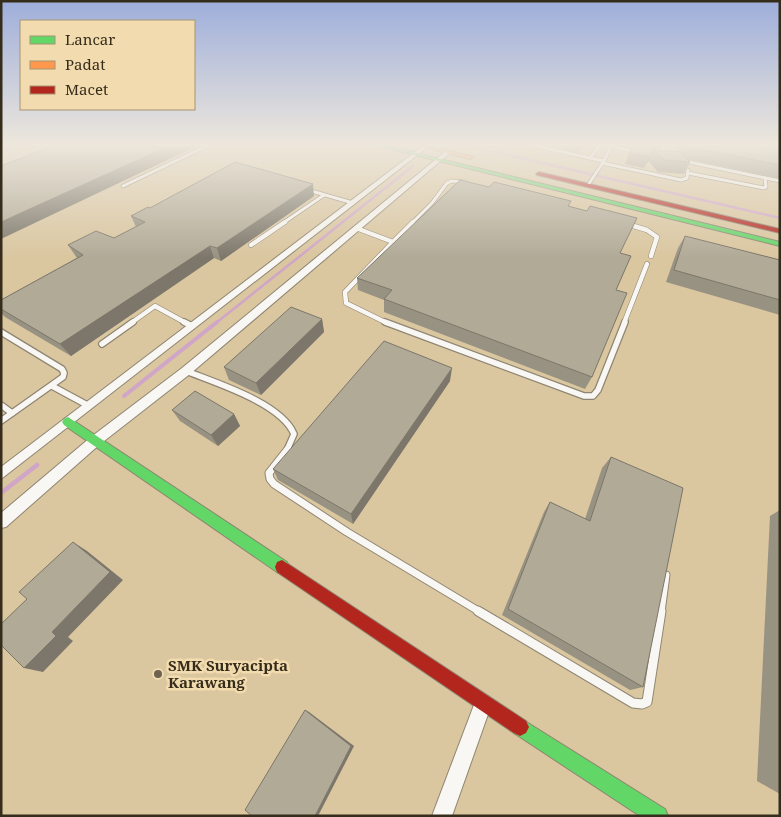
<svg xmlns="http://www.w3.org/2000/svg" width="781" height="817" viewBox="0 0 781 817" font-family="'Noto Serif',serif">
  <rect width="100%" height="100%" fill="#d6c9b1"/>
  <rect fill="#dac69f" x="1" y="144" width="779" height="672"/>
  <g fill="none" stroke-linecap="round" stroke-linejoin="round">
    <g stroke="#d0a5c8" stroke-width="2.5">
      <polyline points="460,144 780,218"/>
      <polyline points="216,323 413,166"/>
    </g>
    <polyline stroke="#d0a5c8" stroke-width="4" points="124,396 217,322"/>
    <polyline stroke="#d0a5c8" stroke-width="4.5" points="1,493 37,465"/>
    <defs>
      <g id="lane-far4">
        <polyline points="526,144 604,161"/>
        <polyline points="598,144 638,152"/>
        <polyline points="659,155 665,144"/>
        <polyline points="590,158 601,144"/>
        <polyline points="684,161 780,181"/>
        <polyline points="602,163 681,180 687,178 688,170"/>
        <polyline points="688,173 764,188 766,187 765,178"/>
        <polyline points="588,185 604,161 612,144"/>
        <polyline points="123,186 211,144"/>
        <polyline points="308,190 353,203"/>
        <polyline points="283,223 324,195"/>
        <polyline points="412,223 432,203 447,183 452,181 465,182"/>
      </g>
      <g id="lane-far3">
        <polyline points="627,224 647,230 657,237 651,256"/>
        <polyline points="356,228 393,242 413,222"/>
        <polyline points="251,245 285,222"/>
        <polyline points="131,323 155,306 186,323"/>
        <polyline points="387,323 346,303 345,292 393,242"/>
        <polyline points="624,323 647,264"/>
      </g>
      <g id="lane-far2">
        <polyline points="184,322 192,326"/>
        <polyline points="385,322 584,396 593,396 598,390 625,322"/>
        <polyline points="1,332 62,369 64,373 63,377 1,421"/>
        <polyline points="102,344 133,322"/>
        <path d="M186 371C216 383 281 403 294 434L287 450"/>
        <polyline points="52,386 89,406"/>
        <polyline points="1,405 12,413"/>
      </g>
      <g id="lane-far1">
        <polyline points="288,449 269,473 270,479 274,484 347,532 480,612"/>
        <polyline points="661,612 666,575"/>
      </g>
      <polyline id="lane" points="478,611 633,703 642,704 647,702 661,611"/>
      <g id="street">
        <polygon points="424,145 429,146 1,479 1,467"/>
        <polygon points="446,151 451,152 190,374 99,445 6,527 1,528 1,513 91,437 182,368"/>
        <polygon points="483,694 489,697 492,703 452,816 432,816 477,697"/>
      </g>
      <g id="fast">
        <polygon points="370,144 379,144 780,242 780,246"/>
        <polygon points="68,417 287,562 289,567 287,572 282,574 277,572 64,425 62,422 64,419"/>
        <polygon points="520,718 665,809 668,816 640,816 514,733 511,727 514,721"/>
      </g>
      <polygon id="slow" points="413,144 422,144 473,157 470,159"/>
      <g id="jam">
        <polygon points="539,172 780,229 780,233 537,175 536,174"/>
        <polygon points="282,560 526,721 529,727 526,733 520,736 514,733 277,572 275,567 277,562"/>
      </g>
    </defs>
    <use href="#lane-far4" stroke="#8e8572" stroke-width="4.5"/>
    <use href="#lane-far3" stroke="#8e8572" stroke-width="5.5"/>
    <use href="#lane-far2" stroke="#8e8572" stroke-width="8"/>
    <use href="#lane-far1" stroke="#8e8572" stroke-width="9"/>
    <use href="#lane" stroke="#8e8572" stroke-width="11"/>
    <use href="#street" stroke="#8e8572" stroke-width="2"/>
    <use href="#fast" stroke="#8e8572" stroke-width="2"/>
    <use href="#slow" stroke="#8e8572" stroke-width="2"/>
    <use href="#jam" stroke="#8e8572" stroke-width="2"/>
    <use href="#lane-far4" stroke="#f9f7f3" stroke-width="3"/>
    <use href="#lane-far3" stroke="#f9f7f3" stroke-width="4.5"/>
    <use href="#lane-far2" stroke="#f9f7f3" stroke-width="5.5"/>
    <use href="#lane-far1" stroke="#f9f7f3" stroke-width="7"/>
    <use href="#lane" stroke="#f9f7f3" stroke-width="9"/>
    <use href="#street" fill="#f9f7f3" fill-rule="evenodd"/>
    <use href="#fast" fill="#63d668" fill-rule="evenodd"/>
    <use href="#slow" fill="#ff974d" fill-rule="evenodd"/>
    <use href="#jam" fill="#b3261e" fill-rule="evenodd"/>
  </g>
  <g fill="#989282">
    <polygon points="541,144 583,144 577,152"/>
    <polygon points="627,144 658,144 655,150 677,151 680,144 780,144 780,179 686,159 690,162 684,174 658,172 648,161 644,168 625,164 629,153 633,148 626,146"/>
    <polygon points="489,187 570,206 621,253 616,290 592,377 585,389 384,312 384,300 358,290 357,278"/>
    <polygon points="314,196 221,261 214,258 71,356 5,317 1,313 1,300 77,258 68,245 114,238 136,227 131,216 150,208"/>
    <polygon points="685,236 780,260 780,315 666,282 678,248"/>
    <polygon points="322,319 324,332 261,395 229,380 224,367"/>
    <polygon points="450,381 353,524 278,480 273,469"/>
    <polygon points="172,410 234,414 240,426 218,446 180,421"/>
    <polygon points="611,457 643,687 630,690 502,615 544,512 550,502 585,519 602,468"/>
    <polygon points="780,510 780,794 757,781 770,516"/>
  </g>
  <g fill="#7c776a">
    <polygon points="173,144 201,144 1,239 1,222"/>
    <polygon points="579,144 583,144 577,152"/>
    <polygon points="653,149 648,161 644,168 649,157"/>
    <polygon points="313,184 314,196 221,261 217,248"/>
    <polygon points="210,246 214,258 71,356 60,344"/>
    <polygon points="322,319 324,332 261,395 256,383"/>
    <polygon points="452,368 450,381 353,524 351,514"/>
    <polygon points="234,414 240,426 218,446 211,435"/>
    <polygon points="73,542 87,551 123,580 68,637 73,641 43,672 24,668 52,632"/>
    <polygon points="305,710 309,712 354,746 318,816 315,816"/>
  </g>
  <g fill="#b1aa97" stroke="#7c776a">
    <polygon points="58,144 173,144 1,222 1,166"/>
    <polygon points="635,144 640,144 656,147 654,150 680,152 690,162 664,160 653,149 649,157 629,153"/>
    <polygon points="680,144 780,144 780,165 680,145"/>
    <polygon points="235,162 313,184 217,248 210,246 60,344 1,309 1,300 83,255 68,245 96,231 114,238 145,222 131,216 148,207 150,208"/>
    <polygon points="460,180 489,187 494,182 571,201 568,206 587,211 590,206 637,218 620,253 631,256 616,290 627,293 592,377 384,299 392,290 357,278"/>
    <polygon points="685,236 780,260 780,300 674,270"/>
    <polygon points="291,307 322,319 256,383 224,367"/>
    <polygon points="384,341 452,368 351,514 273,469"/>
    <polygon points="195,391 234,414 211,435 172,410"/>
    <polygon points="611,457 683,488 643,687 508,609 550,502 590,521"/>
    <polygon points="73,542 110,572 52,632 56,636 24,668 1,645 1,624 27,599 19,592"/>
    <polygon points="305,710 351,746 315,816 252,816 245,810"/>
  </g>
  <linearGradient id="sky" x2="0" y2="1"><stop stop-color="#9eaedb"/><stop offset="0.56" stop-color="#ede7dc"/><stop offset="1" stop-color="#ede7dc" stop-opacity="0"/></linearGradient>
  <rect width="781" height="258" fill="url(#sky)"/>
  <circle fill="#6d6350" stroke="#f2dbae" stroke-width="2" cx="158" cy="674" r="5"/>
  <g text-anchor="middle" dominant-baseline="central" stroke-width="5" stroke-linejoin="round" paint-order="stroke">
    <g font-size="15" font-weight="bold" fill="#352c1b" stroke="#f2dbae" text-anchor="start">
      <text x="168" y="665">SMK Suryacipta<tspan x="168" dy="17">Karawang</tspan></text>
    </g>
  </g>
  <rect width="781" height="817" fill="none" stroke="#352c1b" stroke-width="5"/>
  <rect x="20" y="20" width="175" height="90" fill="#f2dbae" stroke="#a69573"/>
  <rect x="30" y="36" width="25" height="8" fill="#63d668" stroke="#a69573"/>
  <text x="65" y="45" font-size="15" fill="#352c1b">Lancar</text>
  <rect x="30" y="61" width="25" height="8" fill="#ff974d" stroke="#a69573"/>
  <text x="65" y="70" font-size="15" fill="#352c1b">Padat</text>
  <rect x="30" y="86" width="25" height="8" fill="#b3261e" stroke="#a69573"/>
  <text x="65" y="95" font-size="15" fill="#352c1b">Macet</text>
</svg>
